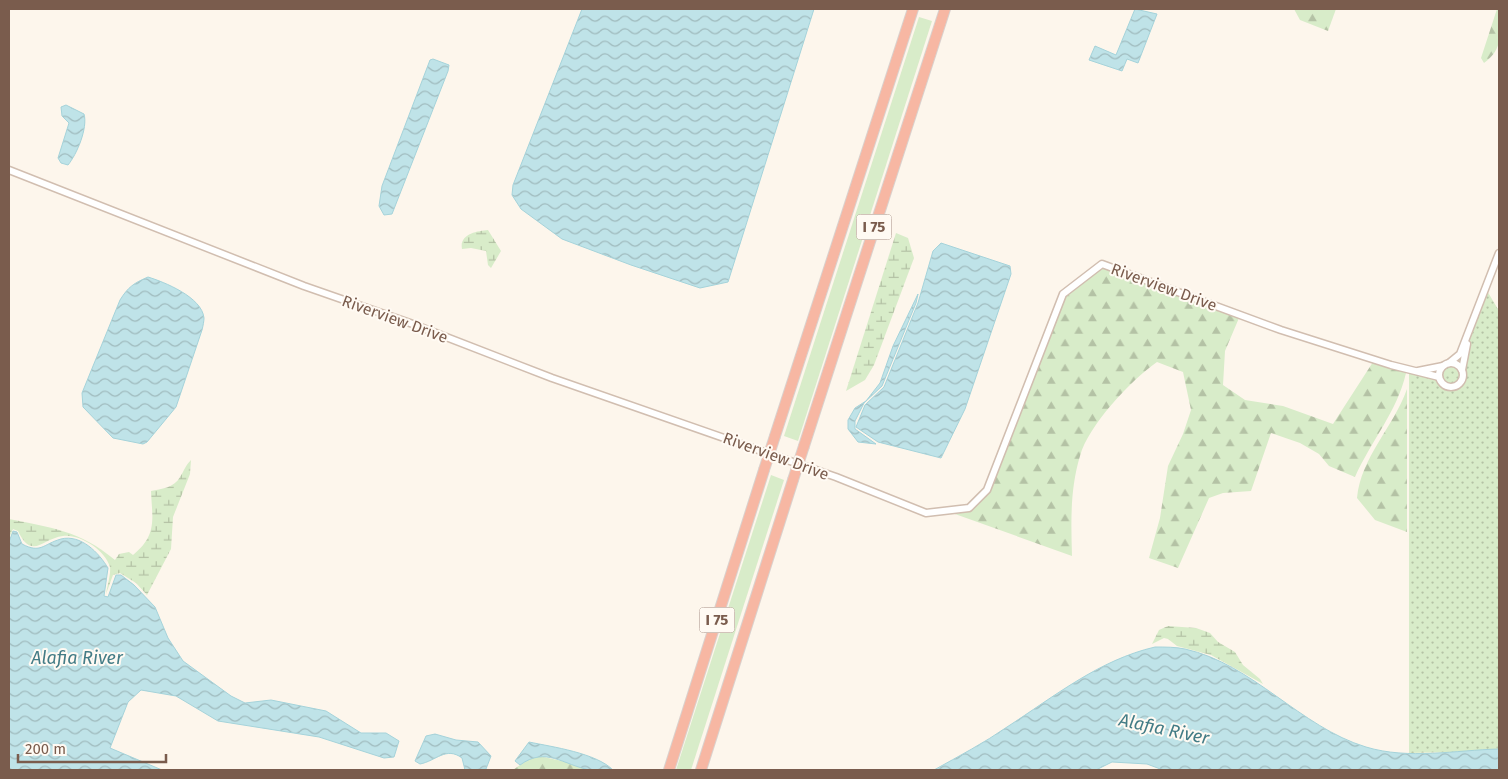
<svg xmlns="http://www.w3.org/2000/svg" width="1508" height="779" viewBox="0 0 1508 779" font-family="'Fira Sans',sans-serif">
  <defs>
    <pattern id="forest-firs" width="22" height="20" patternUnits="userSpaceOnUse" patternTransform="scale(1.25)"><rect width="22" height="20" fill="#d8ecc9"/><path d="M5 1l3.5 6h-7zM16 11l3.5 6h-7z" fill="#b4c2a5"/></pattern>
    <pattern id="wetland-marsh" width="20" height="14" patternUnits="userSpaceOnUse" patternTransform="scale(1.25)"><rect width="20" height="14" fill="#d8ecc9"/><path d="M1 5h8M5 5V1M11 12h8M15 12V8" fill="none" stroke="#b4c2a5"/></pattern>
    <pattern id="park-dots" width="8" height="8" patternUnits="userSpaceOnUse" patternTransform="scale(1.25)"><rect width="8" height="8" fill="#d8ecc9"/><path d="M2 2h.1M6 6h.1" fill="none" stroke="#b4c2a5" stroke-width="1.8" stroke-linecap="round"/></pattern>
    <pattern id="water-waves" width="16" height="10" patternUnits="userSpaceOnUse" patternTransform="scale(1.25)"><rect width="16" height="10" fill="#bfe3e8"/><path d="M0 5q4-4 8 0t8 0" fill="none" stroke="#a0bbbe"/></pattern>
  </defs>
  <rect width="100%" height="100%" fill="#fdf6ec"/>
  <g fill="#d8ecc9">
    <polygon points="919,17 932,21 798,441 784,436"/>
    <polygon points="771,475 784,480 691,770 676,770"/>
  </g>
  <g fill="url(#forest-firs)">
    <polygon points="1294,9 1336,9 1328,31 1300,20"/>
    <path d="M1497 9H1499C1499 32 1505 48 1484 63L1481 58Z"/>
    <path d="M1102 267 1239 318 1225 351 1223 385 1245 400 1283 406 1333 424 1373 362 1406 373C1397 412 1371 441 1355 477L1329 466 1319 454 1300 443 1271 433 1251 491 1223 493 1209 498 1178 568 1149 558 1160 518 1168 466 1183 434 1191 410 1183 372 1157 362C1131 380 1088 426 1080 456 1070 489 1071 522 1072 556L955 514 970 511 994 482 1065 295Z"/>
    <path d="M1407 389V532L1375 520 1357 498C1361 457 1393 428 1407 389Z"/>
    <polygon points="539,756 571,763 590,770 513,770 531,757"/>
  </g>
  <g fill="url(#wetland-marsh)">
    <path d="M488 230 501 251 491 268 488 265 486 251 471 248 462 249C459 234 477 231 488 230Z"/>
    <polygon points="896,233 908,238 914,258 874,365 865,380 846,391"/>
    <path d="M191 460 190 474 173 517 171 549 147 595 136 583 120 573 113 575 106 594C107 587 111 574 110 567 105 550 80 534 63 536 43 538 32 561 18 531L13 529 9 538V519C52 528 79 530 115 560L119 554 129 552 133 555C158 535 152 518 151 491 161 489 174 488 180 477 184 471 185 466 191 460Z"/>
    <polygon points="1168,626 1196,628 1210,633 1218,642 1235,652 1243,665 1260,679 1263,684 1211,655 1177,646 1168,639 1164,638 1152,644 1159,630"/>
  </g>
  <polygon fill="url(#park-dots)" points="1486,289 1499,311 1499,751 1409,753 1409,370 1442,366 1454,360"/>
  <g fill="url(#water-waves)" stroke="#a5d3da">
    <polygon points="582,9 814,9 728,282 700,288 631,265 562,239 521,209 512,195 513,185"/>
    <polygon points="1135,9 1157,14 1138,63 1127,59 1122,71 1089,60 1095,46 1116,55"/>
    <polygon points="433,59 449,65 448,71 392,214 384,215 379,206 382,186 430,60"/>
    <path d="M66 105 84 114C88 128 77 154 68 165L61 163 58 158 69 123 62 116 61 107Z"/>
    <polygon points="941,243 1010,266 1011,274 965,409 941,458 878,442 856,427 865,405 884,387 918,303 933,251"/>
    <path d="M148 277C164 282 202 297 204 318 204 321 203 326 202 330L176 407 147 442 143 444 113 438 83 407 82 393 120 300C128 287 134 283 148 277Z"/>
    <polygon points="918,294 916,303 882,386 864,403 855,421 855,429 876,444 858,442 848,429 848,420 855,408 866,401 880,383 893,346"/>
    <path d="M13 531 17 532 22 544C41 554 43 544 61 539 81 534 99 553 108 568L104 596 108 597 116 575H121L134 585 155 607 168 638 183 661 231 696 245 703 271 700 326 711 361 733H386L399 741 394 757 384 758 319 737 218 721 176 696 141 690 128 702 110 748 162 770H9V542Z"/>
    <path d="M1155 647C1165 647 1176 647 1185 649 1253 664 1300 727 1366 747 1409 760 1456 750 1499 749V770H1163L1147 764 1112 762 1096 770H934C959 756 984 743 1007 727 1055 696 1099 660 1155 647Z"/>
    <path d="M435 734 456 740 478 742 491 756 486 769 465 770 462 758C446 746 436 761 420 764L415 761 426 736Z"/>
    <path d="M529 742C553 747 596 753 613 770 606 770 597 772 590 770 563 765 546 746 520 765L515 761Z"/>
  </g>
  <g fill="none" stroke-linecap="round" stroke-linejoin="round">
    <defs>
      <g id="minor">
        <polyline points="9,170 304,286 410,323 552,378 836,477 926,513 969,508 987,490 1063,294 1102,264 1281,330 1391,365 1439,377"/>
        <circle cx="1451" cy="375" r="12"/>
        <polyline points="1449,363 1460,354 1499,253"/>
        <polyline points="1462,370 1467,344"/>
        <polyline points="1418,371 1443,366"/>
      </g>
      <g id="highway">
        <polyline points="775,436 913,9"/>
        <polyline points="804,446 945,9"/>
        <polyline points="669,770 764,470"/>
        <polyline points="701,770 793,480"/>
      </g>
    </defs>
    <use href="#minor" stroke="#d1beb0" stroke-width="9"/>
    <use href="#highway" stroke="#dad1cd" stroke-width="12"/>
    <use href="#minor" stroke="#fff" stroke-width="6"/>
    <use href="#highway" stroke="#f7b7a3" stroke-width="10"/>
    <defs>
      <g id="highway-bridge">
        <polyline points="764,470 775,436"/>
        <polyline points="793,480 804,446"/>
      </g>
    </defs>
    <use href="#highway-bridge" stroke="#dad1cd" stroke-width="12" stroke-linecap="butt"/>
    <use href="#highway-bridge" stroke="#f7b7a3" stroke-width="10"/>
  </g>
  <g text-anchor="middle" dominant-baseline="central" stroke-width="4" stroke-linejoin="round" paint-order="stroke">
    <g fill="#fffaf3" stroke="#a28b7f" stroke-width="1">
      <rect x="856.5" y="214.5" width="35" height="25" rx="4"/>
      <rect x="699.5" y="607.5" width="35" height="25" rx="4"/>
    </g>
    <g font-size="15" font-weight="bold" fill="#7a5c4d">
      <text x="874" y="227">I 75</text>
      <text x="717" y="620">I 75</text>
    </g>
    <g font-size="16" fill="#7a5c4d" stroke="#fffaf3">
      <text transform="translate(1164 287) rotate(20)">Riverview Drive</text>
      <text transform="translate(395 319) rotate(20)">Riverview Drive</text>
      <text transform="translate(776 456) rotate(20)">Riverview Drive</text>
    </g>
    <g font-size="18" font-style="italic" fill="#437c86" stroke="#fffaf3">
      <text x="77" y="658">Alafia River</text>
      <text transform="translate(1164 729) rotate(12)">Alafia River</text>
    </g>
  </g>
  <rect width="1508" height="779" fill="none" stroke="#7a5c4d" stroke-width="20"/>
  <path d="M18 754v8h148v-8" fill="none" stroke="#7a5c4d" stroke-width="2.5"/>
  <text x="25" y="754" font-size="15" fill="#7a5c4d" stroke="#fffaf3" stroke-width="4" paint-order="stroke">200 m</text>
</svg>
